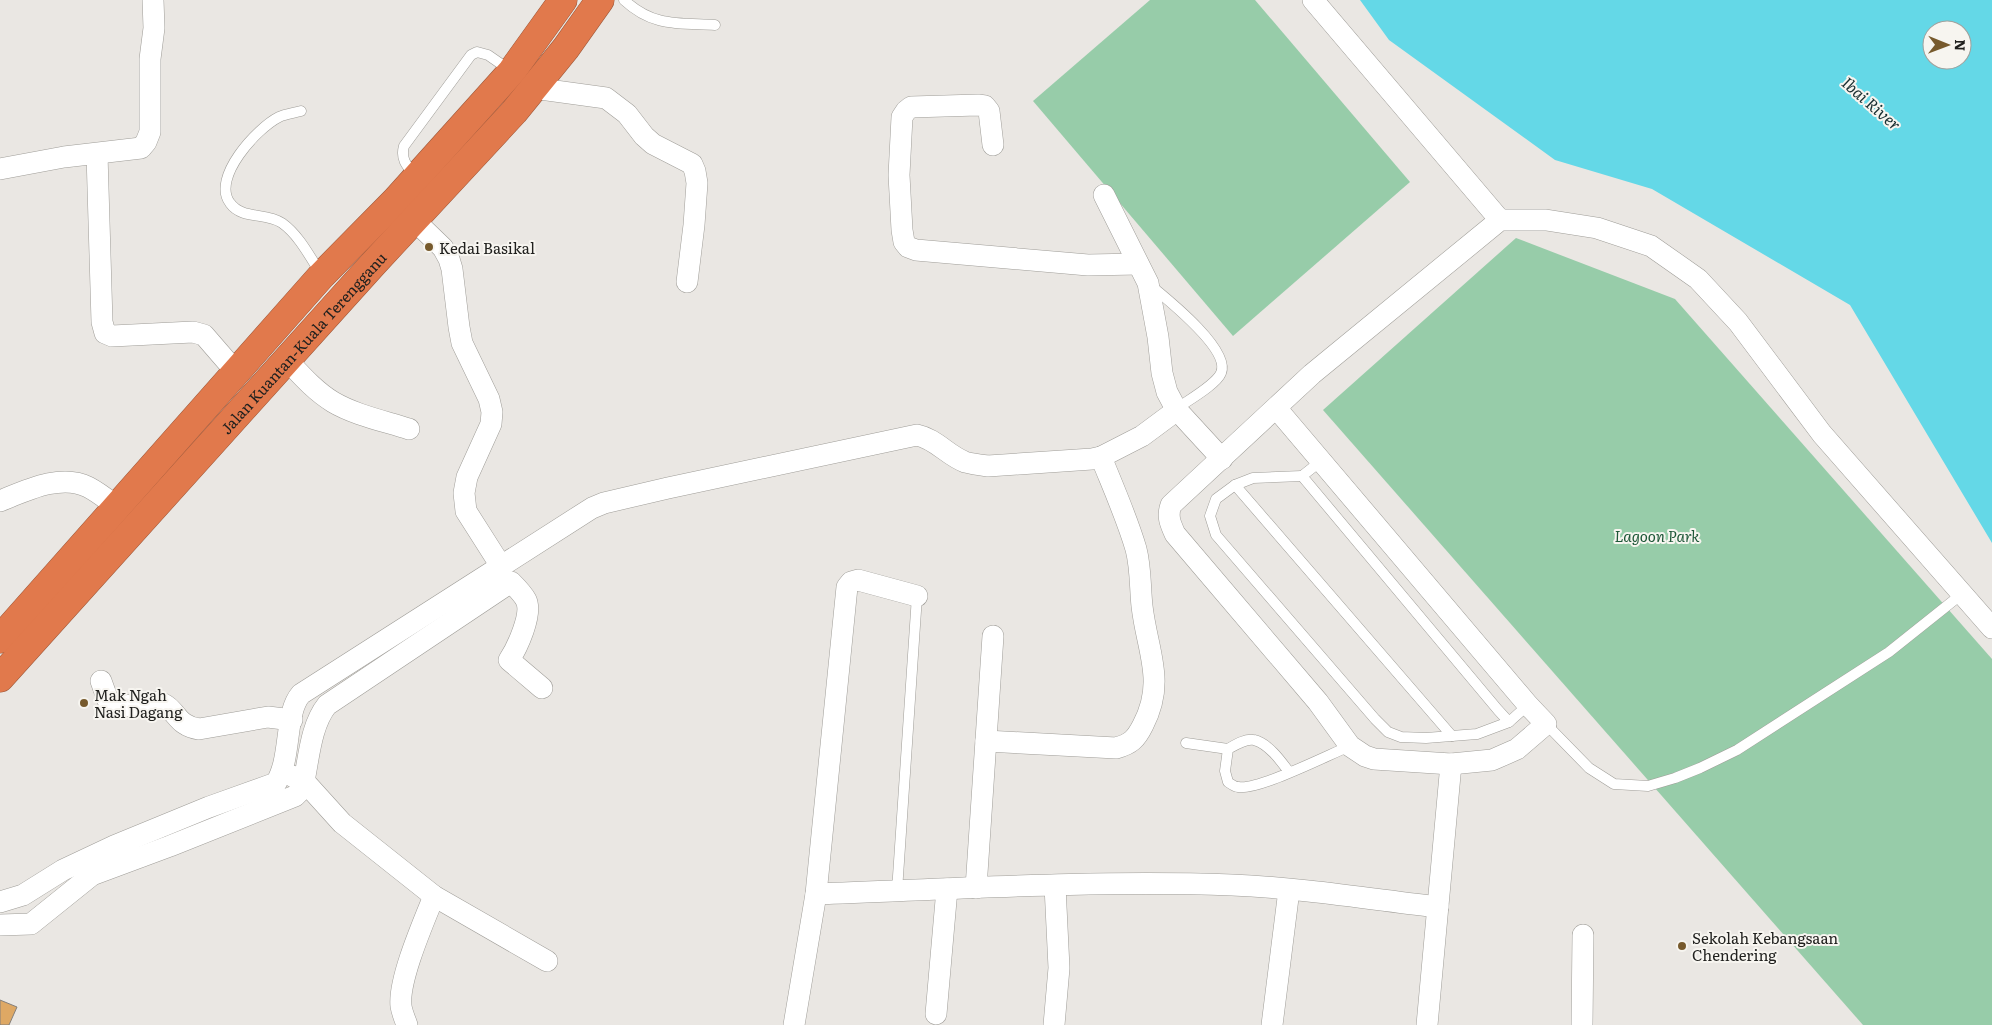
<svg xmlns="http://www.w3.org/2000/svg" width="1992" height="1025" viewBox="0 0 1992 1025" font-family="Literata,serif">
  <rect width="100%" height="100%" fill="#eae7e3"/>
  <g fill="#97cca9">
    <polygon points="1150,0 1255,0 1410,182 1233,336 1033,101"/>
    <polygon points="1516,238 1675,299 1992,659 1992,1025 1863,1025 1323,410"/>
  </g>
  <path fill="#64d8e7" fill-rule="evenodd" d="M1360 0H1992V543L1850 305 1652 189 1555 160 1389 40ZM1932 30H1962V60H1932Z"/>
  <polygon fill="#dea864" stroke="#837f7b" points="0,1000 17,1007 9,1025 0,1025"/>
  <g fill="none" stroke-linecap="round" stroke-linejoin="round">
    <defs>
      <g id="lane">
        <path d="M624 0C653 27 678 23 715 25"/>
        <path d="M301 111C294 113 285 114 279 117 257 128 211 178 230 203 242 220 266 212 282 223 299 235 310 257 321 274"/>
        <path d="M416 177C408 167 400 160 404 146L471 55 477 52 488 55 511 71"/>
        <path d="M1150 285C1167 299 1231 350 1221 373 1216 385 1187 401 1176 409"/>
        <polyline points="1321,461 1302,476 1498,710 1509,722 1528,705"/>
        <polyline points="1302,476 1253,478 1235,485 1216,499 1210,516 1216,535 1375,719 1388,732 1401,737 1426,738 1477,734 1509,722"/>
        <polyline points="1235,485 1452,736"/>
        <polyline points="1546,724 1589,768 1614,784 1648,786 1675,778 1700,768 1737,750 1889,652 1963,593"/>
        <polyline points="1186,743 1228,749"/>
        <path d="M1289 772C1281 761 1268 743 1254 740 1246 738 1235 745 1228 749L1225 771 1228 782C1231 784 1235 787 1238 787 1257 791 1328 755 1350 746"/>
        <polyline points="897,891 917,596"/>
      </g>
      <g id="street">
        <polyline points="1313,0 1500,220"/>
        <polyline points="533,88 606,98 627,114 644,136 653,144 692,164 695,171 697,183 694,225 687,282"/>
        <polyline points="993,145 989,111 985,106 978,105 911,107 906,111 902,117 899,175 902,230 904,242 908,247 916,250 1088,265 1138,264"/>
        <polyline points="97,154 102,322 105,333 112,336 193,332 204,335 236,372"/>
        <polyline points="0,169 64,157 141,148 146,142 150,132 150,59 154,28 153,0"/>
        <polyline points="1104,195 1148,283 1158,337 1162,373 1167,392 1176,409 1222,459"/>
        <polyline points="414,220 443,248 449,259 452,269 459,327 462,343 489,399 492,412 491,424 467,477 464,493 466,511 501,566"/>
        <path d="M287 360C301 375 315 391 333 402 355 415 384 421 409 429"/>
        <path d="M1277 409 1528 705 1546 724 1517 749 1492 760 1451 764 1374 759 1365 756 1350 746 1318 702 1175 534C1170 523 1167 516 1171 505L1312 374 1500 220H1546L1597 228 1651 246 1698 279 1738 322 1822 434 1992 628"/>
        <path d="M0 501C25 491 61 473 88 487 98 492 108 500 117 507"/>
        <path d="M101 681 110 706 116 707 158 702C177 707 175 726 199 729L268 717 292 720"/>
        <path d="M986 741 1116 748C1131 744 1136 739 1143 725 1166 681 1147 651 1142 606 1140 588 1141 568 1136 549 1127 518 1113 487 1101 457"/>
        <polyline points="292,776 304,781 342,823 434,896 547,961"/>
        <polyline points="976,888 993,636"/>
        <path d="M816 894C954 889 1093 880 1232 885 1301 888 1370 899 1438 907"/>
        <path d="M0 902 23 895 63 870 114 846 209 807 276 783C292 758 284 713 301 694L592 508 604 503 668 488 917 435C936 439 947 455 965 462 972 464 980 465 988 466L1092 459 1101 457 1142 436 1173 413 1176 409"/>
        <path d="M0 925 31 924 92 875 170 846 295 796 301 790 304 781C309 757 311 725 327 705L511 582C516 587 523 594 526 600 533 614 517 648 509 660L542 688"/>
        <polyline points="936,1014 947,889"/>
        <path d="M407 1025C405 1019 402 1013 401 1006 398 980 424 921 434 896"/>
        <polyline points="794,1025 816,894 847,587 851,582 858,580 917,596"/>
        <polyline points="1054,1025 1059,968 1055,886"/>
        <polyline points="1272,1025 1289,890"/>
        <polyline points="1427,1025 1451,764"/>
        <polyline points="1582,1025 1583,935"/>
      </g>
      <g id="highway">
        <polyline points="0,639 322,275 396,200 512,71 563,0"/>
        <path id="s1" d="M0 678 374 263 514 112 566 48 600 0"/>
      </g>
    </defs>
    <use href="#lane" stroke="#9f9d98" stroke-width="11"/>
    <use href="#street" stroke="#9f9d98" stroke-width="22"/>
    <use href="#highway" stroke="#9e5a3c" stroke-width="29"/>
    <use href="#lane" stroke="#fff" stroke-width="10"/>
    <use href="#street" stroke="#fff" stroke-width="21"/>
    <use href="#highway" stroke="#e1794c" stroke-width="28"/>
  </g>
  <g fill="#775a2d" stroke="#f7f5f0" stroke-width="2">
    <circle cx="429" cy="247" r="5"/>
    <circle cx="84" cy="703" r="5"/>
    <circle cx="1682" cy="946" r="5"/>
  </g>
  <g text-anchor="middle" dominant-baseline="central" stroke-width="4" stroke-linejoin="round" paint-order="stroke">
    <g font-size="15" fill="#21211f" stroke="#f7f5f0" text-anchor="start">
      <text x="439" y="247">Kedai Basikal</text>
      <text x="94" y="694">Mak Ngah<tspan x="94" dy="17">Nasi Dagang</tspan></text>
      <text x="1692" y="937">Sekolah Kebangsaan<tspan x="1692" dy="17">Chendering</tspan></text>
    </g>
    <g font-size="15" fill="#21211f" stroke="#f7f5f0">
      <text stroke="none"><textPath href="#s1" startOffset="452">Jalan Kuantan-Kuala Terengganu</textPath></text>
    </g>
    <g font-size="15" font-style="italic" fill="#1d5737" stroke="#f7f5f0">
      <text x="1657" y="535">Lagoon Park</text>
    </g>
    <g font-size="16" font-style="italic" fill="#1a2f32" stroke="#f7f5f0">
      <text transform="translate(1872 103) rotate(41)">Ibai River</text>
    </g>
  </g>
  <g transform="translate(1947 45) rotate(91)"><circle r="24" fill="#f7f5f0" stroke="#a1a09c"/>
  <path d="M0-4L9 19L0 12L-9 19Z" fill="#775a2d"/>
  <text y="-8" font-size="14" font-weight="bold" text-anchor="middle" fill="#21211f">N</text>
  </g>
</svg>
